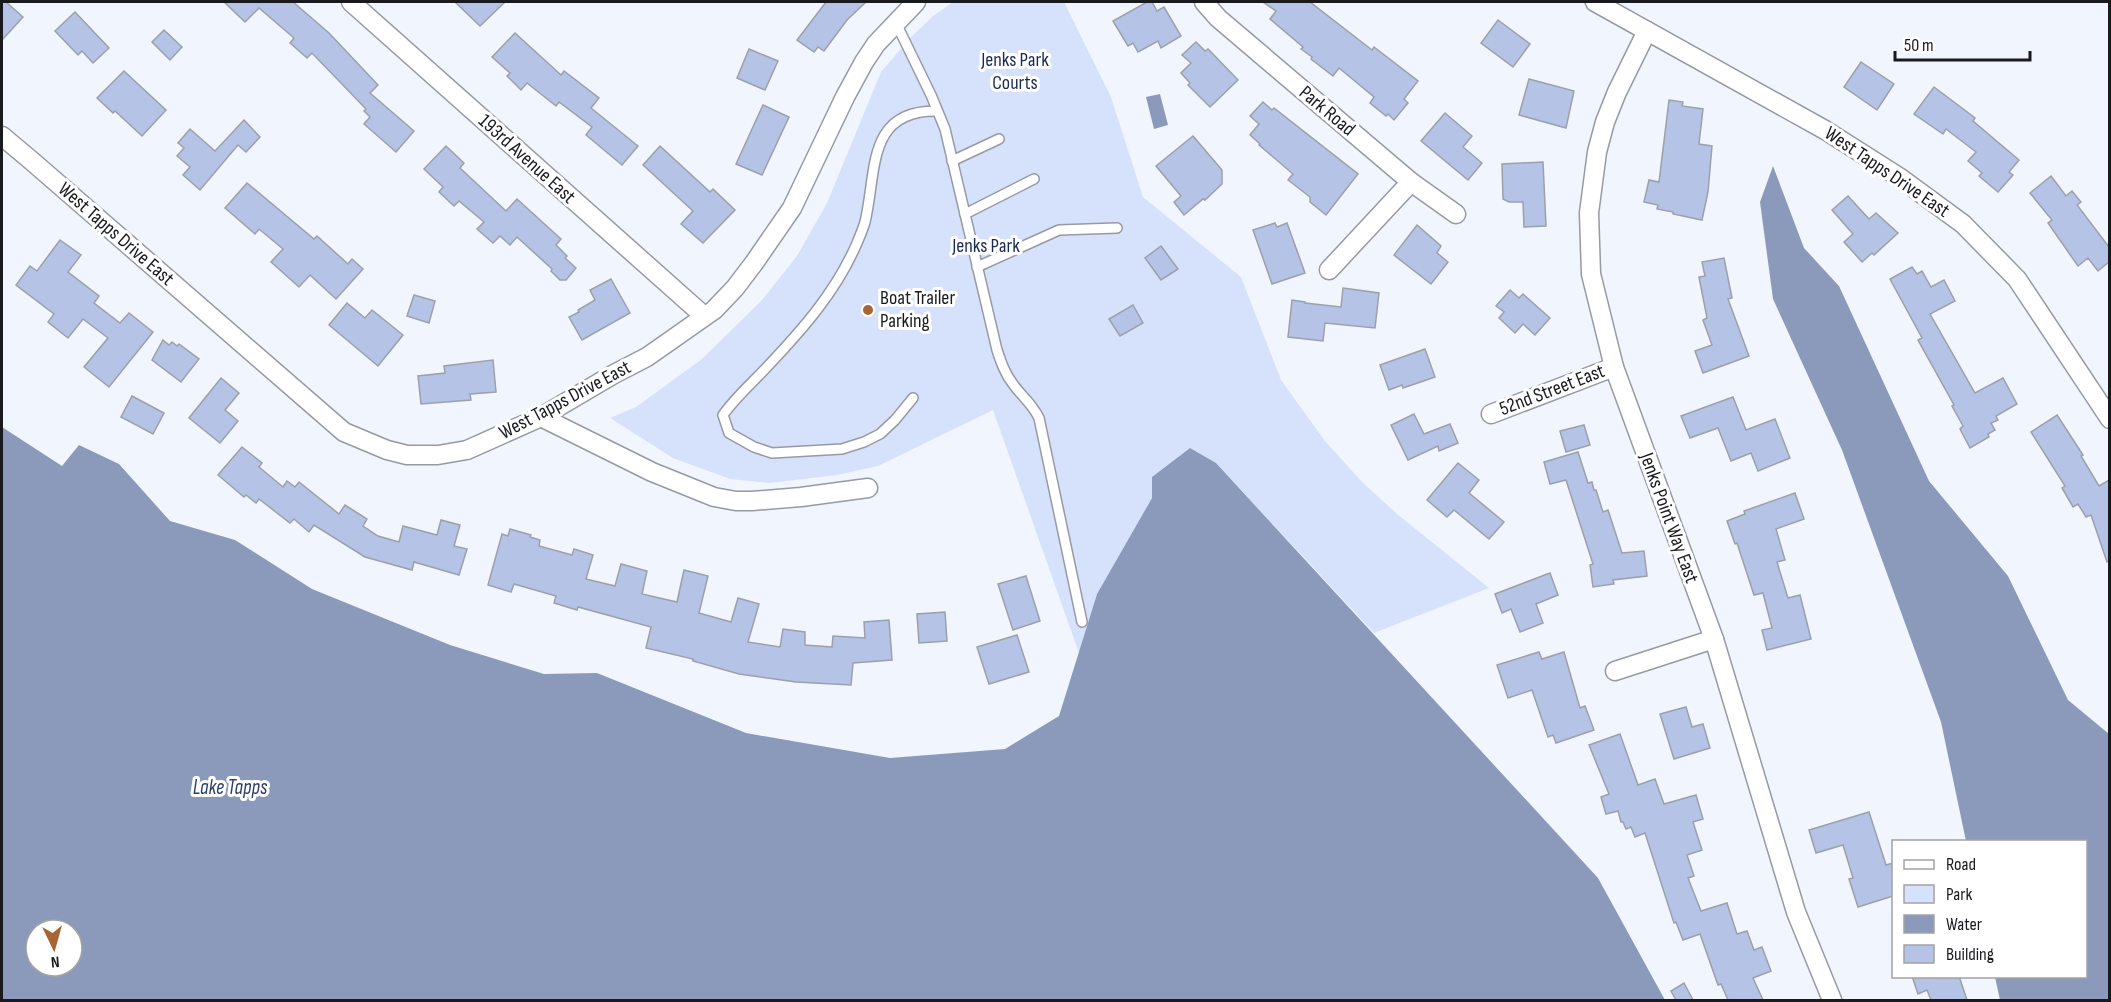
<svg xmlns="http://www.w3.org/2000/svg" width="2111" height="1002" viewBox="0 0 2111 1002" font-family="'Sofia Sans Condensed',sans-serif">
  <rect width="100%" height="100%" fill="#f1f5fe"/>
  <polygon fill="#d6e2fc" points="953,2 1064,2 1111,97 1143,197 1241,277 1281,380 1325,441 1363,483 1397,514 1489,588 1374,633 1216,463 1190,448 1152,477 1152,498 1097,594 1079,653 993,410 878,466 837,475 770,483 730,479 673,458 610,418 636,407 702,359 762,300 797,256 827,203 881,72 910,38 933,16"/>
  <g fill="#8b9abb" fill-rule="evenodd">
    <polygon points="1160,94 1168,125 1154,129 1146,97"/>
    <polygon points="1773,166 1804,248 1839,286 1929,481 2008,576 2068,700 2109,734 2109,1000 2000,1000 1995,977 2086,976 2086,842 1966,841 1941,722 1842,450 1773,299 1760,202"/>
    <path d="M2 427 62 466 79 445 119 464 170 521 235 540 312 589 450 645 544 674 597 673 746 733 890 758 1005 749 1059 716 1097 594 1152 498V477L1190 448 1216 463 1598 878 1665 1000H2ZM36 930H72V966H36Z"/>
  </g>
  <g fill="#b4c3e6" stroke="#9ca0aa" stroke-width="1.5">
    <polygon points="2,2 6,2 23,17 2,40"/>
    <polygon points="224,2 293,2 329,33 378,85 370,93 414,131 396,152 364,124 370,117 364,111 366,109 312,53 307,58 290,43 294,38 259,8 245,22"/>
    <polygon points="455,2 505,2 480,26"/>
    <polygon points="826,2 866,2 847,20 824,51 818,47 814,52 797,40"/>
    <polygon points="1147,2 1152,2 1157,11 1164,7 1181,36 1161,48 1158,41 1138,52 1133,43 1128,46 1113,21"/>
    <polygon points="1263,2 1310,2 1372,50 1374,47 1418,81 1404,99 1408,103 1394,120 1388,114 1386,116 1370,103 1374,97 1339,68 1333,76 1311,59 1312,57 1301,49 1303,47 1270,19 1276,11"/>
    <polygon points="75,12 109,48 93,63 82,51 78,55 55,31"/>
    <polygon points="1498,20 1530,44 1513,67 1481,43"/>
    <polygon points="164,30 182,47 170,60 152,42"/>
    <polygon points="515,33 561,75 564,71 599,98 591,108 638,146 622,165 586,135 592,127 559,102 556,106 527,83 521,90 507,76 510,73 492,57"/>
    <polygon points="1196,42 1205,51 1208,49 1238,80 1210,107 1188,85 1190,83 1181,73 1191,63 1182,55"/>
    <polygon points="749,49 778,61 765,90 737,78"/>
    <polygon points="1861,62 1894,84 1877,110 1844,87"/>
    <polygon points="124,71 166,110 142,136 115,111 113,113 97,98"/>
    <polygon points="1529,79 1574,91 1566,128 1519,115"/>
    <polygon points="1934,87 1975,118 1973,121 2019,160 2009,172 2013,175 1998,192 1979,176 1982,173 1968,161 1976,152 1946,129 1943,134 1914,114"/>
    <polygon points="1669,100 1683,102 1682,106 1703,109 1699,144 1712,146 1708,192 1702,220 1673,214 1673,212 1657,209 1658,205 1644,202 1649,180 1659,182"/>
    <polygon points="1263,102 1272,110 1274,108 1358,174 1326,215 1310,202 1310,197 1288,180 1293,174 1259,145 1260,144 1250,135 1259,124 1250,116"/>
    <polygon points="763,105 789,117 762,175 736,164"/>
    <polygon points="1445,113 1472,136 1463,147 1482,163 1468,180 1421,141"/>
    <polygon points="244,120 260,137 246,152 238,145 200,190 183,175 190,167 177,156 184,148 178,143 190,129 215,151"/>
    <polygon points="1193,136 1222,170 1222,184 1205,200 1203,199 1184,215 1174,202 1181,196 1156,166"/>
    <polygon points="446,146 464,163 460,168 506,211 517,199 561,239 556,245 567,256 565,258 576,268 566,280 560,280 551,271 552,269 517,237 510,245 500,236 493,243 477,229 484,222 459,201 454,206 439,192 443,187 424,169"/>
    <polygon points="660,146 710,192 713,189 735,210 703,243 681,224 693,211 643,165"/>
    <polygon points="1543,162 1546,226 1524,227 1523,202 1509,202 1503,199 1502,164"/>
    <polygon points="2051,176 2066,196 2072,191 2081,202 2077,205 2109,247 2109,262 2098,271 2088,258 2078,266 2048,223 2052,220 2030,193"/>
    <polygon points="247,183 314,239 317,236 348,264 352,259 363,269 336,299 310,275 299,287 271,262 283,249 259,229 255,234 225,208"/>
    <polygon points="1848,196 1869,219 1876,213 1898,233 1874,255 1872,253 1862,262 1844,242 1853,234 1832,210"/>
    <polygon points="1275,223 1277,227 1287,223 1305,273 1272,284 1253,230"/>
    <polygon points="1417,225 1441,246 1437,253 1448,262 1431,284 1394,255"/>
    <polygon points="60,240 81,255 68,272 99,296 94,303 120,323 129,313 153,332 109,387 84,367 108,338 83,319 68,338 48,322 54,314 16,285 30,266 37,271"/>
    <polygon points="1161,246 1178,269 1161,280 1145,258"/>
    <polygon points="1724,258 1732,298 1728,299 1749,356 1703,373 1695,351 1712,345 1703,320 1707,318 1699,277 1705,276 1702,262"/>
    <polygon points="1912,267 1917,274 1922,271 1931,287 1944,280 1955,301 1930,314 1975,393 2003,378 2017,404 1996,416 1998,420 1991,423 1995,430 1988,434 1989,437 1970,448 1960,429 1963,426 1952,406 1954,405 1918,340 1922,338 1890,279"/>
    <polygon points="611,279 630,313 582,340 569,317 579,312 578,310 595,300 590,290"/>
    <polygon points="1343,288 1379,293 1375,328 1325,323 1323,341 1288,337 1292,300 1305,302 1305,303 1341,307"/>
    <polygon points="1510,290 1519,298 1523,294 1550,318 1535,335 1523,324 1515,333 1499,318 1504,312 1496,306"/>
    <polygon points="414,295 435,301 429,323 407,316"/>
    <polygon points="347,303 365,318 372,310 403,335 378,366 329,325"/>
    <polygon points="1133,305 1143,323 1120,336 1109,319"/>
    <polygon points="163,340 169,345 172,342 177,346 179,344 199,359 181,382 152,360"/>
    <polygon points="1425,349 1435,377 1403,388 1402,385 1389,390 1380,365"/>
    <polygon points="493,360 496,392 470,394 471,400 421,404 418,376 445,373 444,366"/>
    <polygon points="221,378 239,393 225,410 238,421 220,443 189,418"/>
    <polygon points="132,396 164,413 153,434 121,417"/>
    <polygon points="1733,397 1746,430 1775,419 1790,458 1758,471 1751,453 1731,461 1718,428 1690,438 1681,416"/>
    <polygon points="1414,414 1424,434 1450,424 1458,443 1439,451 1438,446 1408,460 1391,425"/>
    <polygon points="2057,415 2083,455 2081,456 2099,486 2109,480 2109,561 2107,562 2091,515 2086,517 2078,504 2073,507 2062,488 2065,486 2031,432"/>
    <polygon points="1584,425 1590,445 1566,452 1560,431"/>
    <polygon points="242,447 262,463 259,467 283,487 287,481 295,487 299,482 339,514 345,505 367,519 363,526 378,536 399,542 403,526 437,535 441,520 460,525 454,546 467,549 459,575 414,562 412,570 365,557 314,525 309,532 294,519 290,523 259,499 256,503 246,495 244,497 218,475"/>
    <polygon points="1578,452 1588,483 1592,482 1594,490 1596,490 1603,512 1608,510 1622,553 1644,551 1647,576 1613,580 1614,584 1593,587 1590,565 1593,564 1566,480 1550,484 1544,462"/>
    <polygon points="1458,463 1479,480 1469,493 1504,522 1489,539 1454,510 1447,517 1427,500"/>
    <polygon points="1795,493 1804,519 1776,529 1785,560 1777,562 1788,598 1800,595 1811,639 1767,650 1762,630 1772,628 1763,593 1754,595 1737,543 1735,544 1727,521 1745,514 1744,511"/>
    <polygon points="510,529 531,535 530,537 540,540 539,546 572,555 574,549 593,555 586,579 615,586 621,564 647,571 642,594 677,602 684,570 708,576 699,613 731,622 738,598 759,604 748,642 780,647 783,629 805,632 805,645 832,647 833,636 865,638 864,622 889,620 892,660 853,663 851,685 796,682 739,674 693,661 693,659 646,648 651,627 578,607 577,610 554,603 556,596 514,584 511,592 488,585 502,534 508,536"/>
    <polygon points="1550,573 1558,595 1536,604 1543,623 1520,632 1511,609 1502,613 1495,594"/>
    <polygon points="1026,576 1040,621 1013,630 998,584"/>
    <polygon points="945,612 947,641 919,643 917,614"/>
    <polygon points="1017,635 1029,672 989,684 977,647"/>
    <polygon points="1539,652 1542,659 1564,652 1580,708 1585,706 1594,730 1556,743 1553,735 1548,737 1532,690 1508,698 1497,665"/>
    <polygon points="1686,707 1692,727 1703,724 1710,748 1674,759 1660,714"/>
    <polygon points="1620,734 1638,785 1655,779 1664,804 1696,795 1703,819 1693,822 1702,850 1687,855 1694,876 1688,878 1701,911 1727,903 1737,934 1747,931 1754,950 1762,947 1771,971 1753,978 1763,1000 1728,1000 1721,984 1718,985 1700,934 1683,940 1676,922 1674,923 1645,833 1635,837 1631,827 1626,829 1623,822 1621,822 1618,811 1606,814 1601,797 1609,794 1589,745"/>
    <polygon points="1869,812 1886,865 1893,863 1893,896 1858,907 1849,879 1853,878 1843,845 1816,853 1809,830"/>
    <polygon points="1912,976 1959,976 1967,1000 1931,1000 1927,990 1918,994"/>
    <polygon points="1684,983 1693,1000 1676,1000 1671,991"/>
  </g>
  <g fill="none" stroke-linecap="round" stroke-linejoin="round">
    <defs>
      <g id="lane">
        <path d="M896 23 931 95 945 129 997 350C1001 362 1005 374 1013 384 1023 398 1031 402 1039 418L1082 622"/>
        <polyline points="952,161 999,139"/>
        <polyline points="965,214 1034,179"/>
        <polyline points="977,267 1059,230 1117,228"/>
        <path d="M913 398 895 420 880 434 864 442 842 449 772 453 754 447 729 433 723 415C735 398 752 383 766 368 802 330 836 292 857 243 860 236 863 229 865 222 877 172 866 110 937 111"/>
      </g>
      <g id="street">
        <polyline points="351,2 703,315"/>
        <polyline points="1204,2 1218,18 1411,182 1456,214"/>
        <polyline points="1595,2 1825,130 1899,177 1963,224 2017,279 2110,419"/>
        <polyline points="1647,31 1617,92 1605,122 1597,152 1589,213 1591,274 1614,367 1714,639 1796,912 1832,1000"/>
        <polyline points="2,136 33,162 344,432 387,450 407,455 438,455 467,450 541,417 614,374 647,357 714,310 735,288 754,263 792,208 845,97 864,62 876,44 916,2"/>
        <polyline points="1329,270 1411,182"/>
        <polyline points="1491,414 1614,367"/>
        <polyline points="541,417 652,472 714,497 736,501 752,501 801,497 868,488"/>
        <polyline points="1615,671 1714,639"/>
      </g>
    </defs>
    <use href="#lane" stroke="#969aa4" stroke-width="12"/>
    <use href="#street" stroke="#969aa4" stroke-width="21"/>
    <use href="#lane" stroke="#fff" stroke-width="9"/>
    <use href="#street" stroke="#fff" stroke-width="18"/>
  </g>
  <circle fill="#a86533" stroke="#fff" stroke-width="2" cx="868" cy="310" r="6"/>
  <g text-anchor="middle" dominant-baseline="central" stroke-width="6" stroke-linejoin="round" paint-order="stroke">
    <g font-size="20" fill="#192a55" stroke="#fff">
      <text x="1015" y="60">Jenks Park<tspan x="1015" dy="23">Courts</tspan></text>
      <text x="986" y="246">Jenks Park</text>
    </g>
    <g font-size="20" fill="#191a1e" stroke="#fff">
      <text transform="translate(1327 111) rotate(40)">Park Road</text>
      <text transform="translate(527 159) rotate(42)">193rd Avenue East</text>
      <text transform="translate(1887 172) rotate(34)">West Tapps Drive East</text>
      <text transform="translate(116 234) rotate(41)">West Tapps Drive East</text>
      <text transform="translate(1552 390) rotate(-21)">52nd Street East</text>
      <text transform="translate(565 400) rotate(-28)">West Tapps Drive East</text>
      <text transform="translate(1669 518) rotate(70)">Jenks Point Way East</text>
    </g>
    <g font-size="20" fill="#191a1e" stroke="#fff" text-anchor="start">
      <text x="880" y="298">Boat Trailer<tspan x="880" dy="23">Parking</tspan></text>
    </g>
    <g font-size="21" font-style="italic" fill="#2c3f6c" stroke="#fff">
      <text x="230" y="787">Lake Tapps</text>
    </g>
  </g>
  <rect width="2111" height="1002" fill="none" stroke="#191a1e" stroke-width="6"/>
  <rect x="1892" y="840" width="195" height="138" fill="#ffffff" stroke="#a3a3a5" stroke-width="1.5"/>
  <rect x="1904" y="860" width="30" height="9" fill="#ffffff" stroke="#a3a3a5" stroke-width="1.5"/>
  <text x="1946" y="870" font-size="18" fill="#191a1e">Road</text>
  <rect x="1904" y="885" width="30" height="18" fill="#d6e2fc" stroke="#a3a3a5" stroke-width="1.5"/>
  <text x="1946" y="900" font-size="18" fill="#191a1e">Park</text>
  <rect x="1904" y="915" width="30" height="18" fill="#8b9abb" stroke="#a3a3a5" stroke-width="1.5"/>
  <text x="1946" y="930" font-size="18" fill="#191a1e">Water</text>
  <rect x="1904" y="945" width="30" height="18" fill="#b4c3e6" stroke="#a3a3a5" stroke-width="1.5"/>
  <text x="1946" y="960" font-size="18" fill="#191a1e">Building</text>
  <g transform="translate(54 948) rotate(175)"><circle r="28" fill="#ffffff" stroke="#a3a3a5" stroke-width="1.5"/>
  <path d="M0-4.5L10 22L0 15L-10 22Z" fill="#a86533"/>
  <text y="-9" font-size="16" font-weight="bold" text-anchor="middle" fill="#191a1e">N</text>
  </g>
  <path d="M1895 51v9h135v-9" fill="none" stroke="#191a1e" stroke-width="3"/>
  <text x="1904" y="51" font-size="18" fill="#191a1e" stroke="#ffffff" stroke-width="4.5" paint-order="stroke">50 m</text>
</svg>
